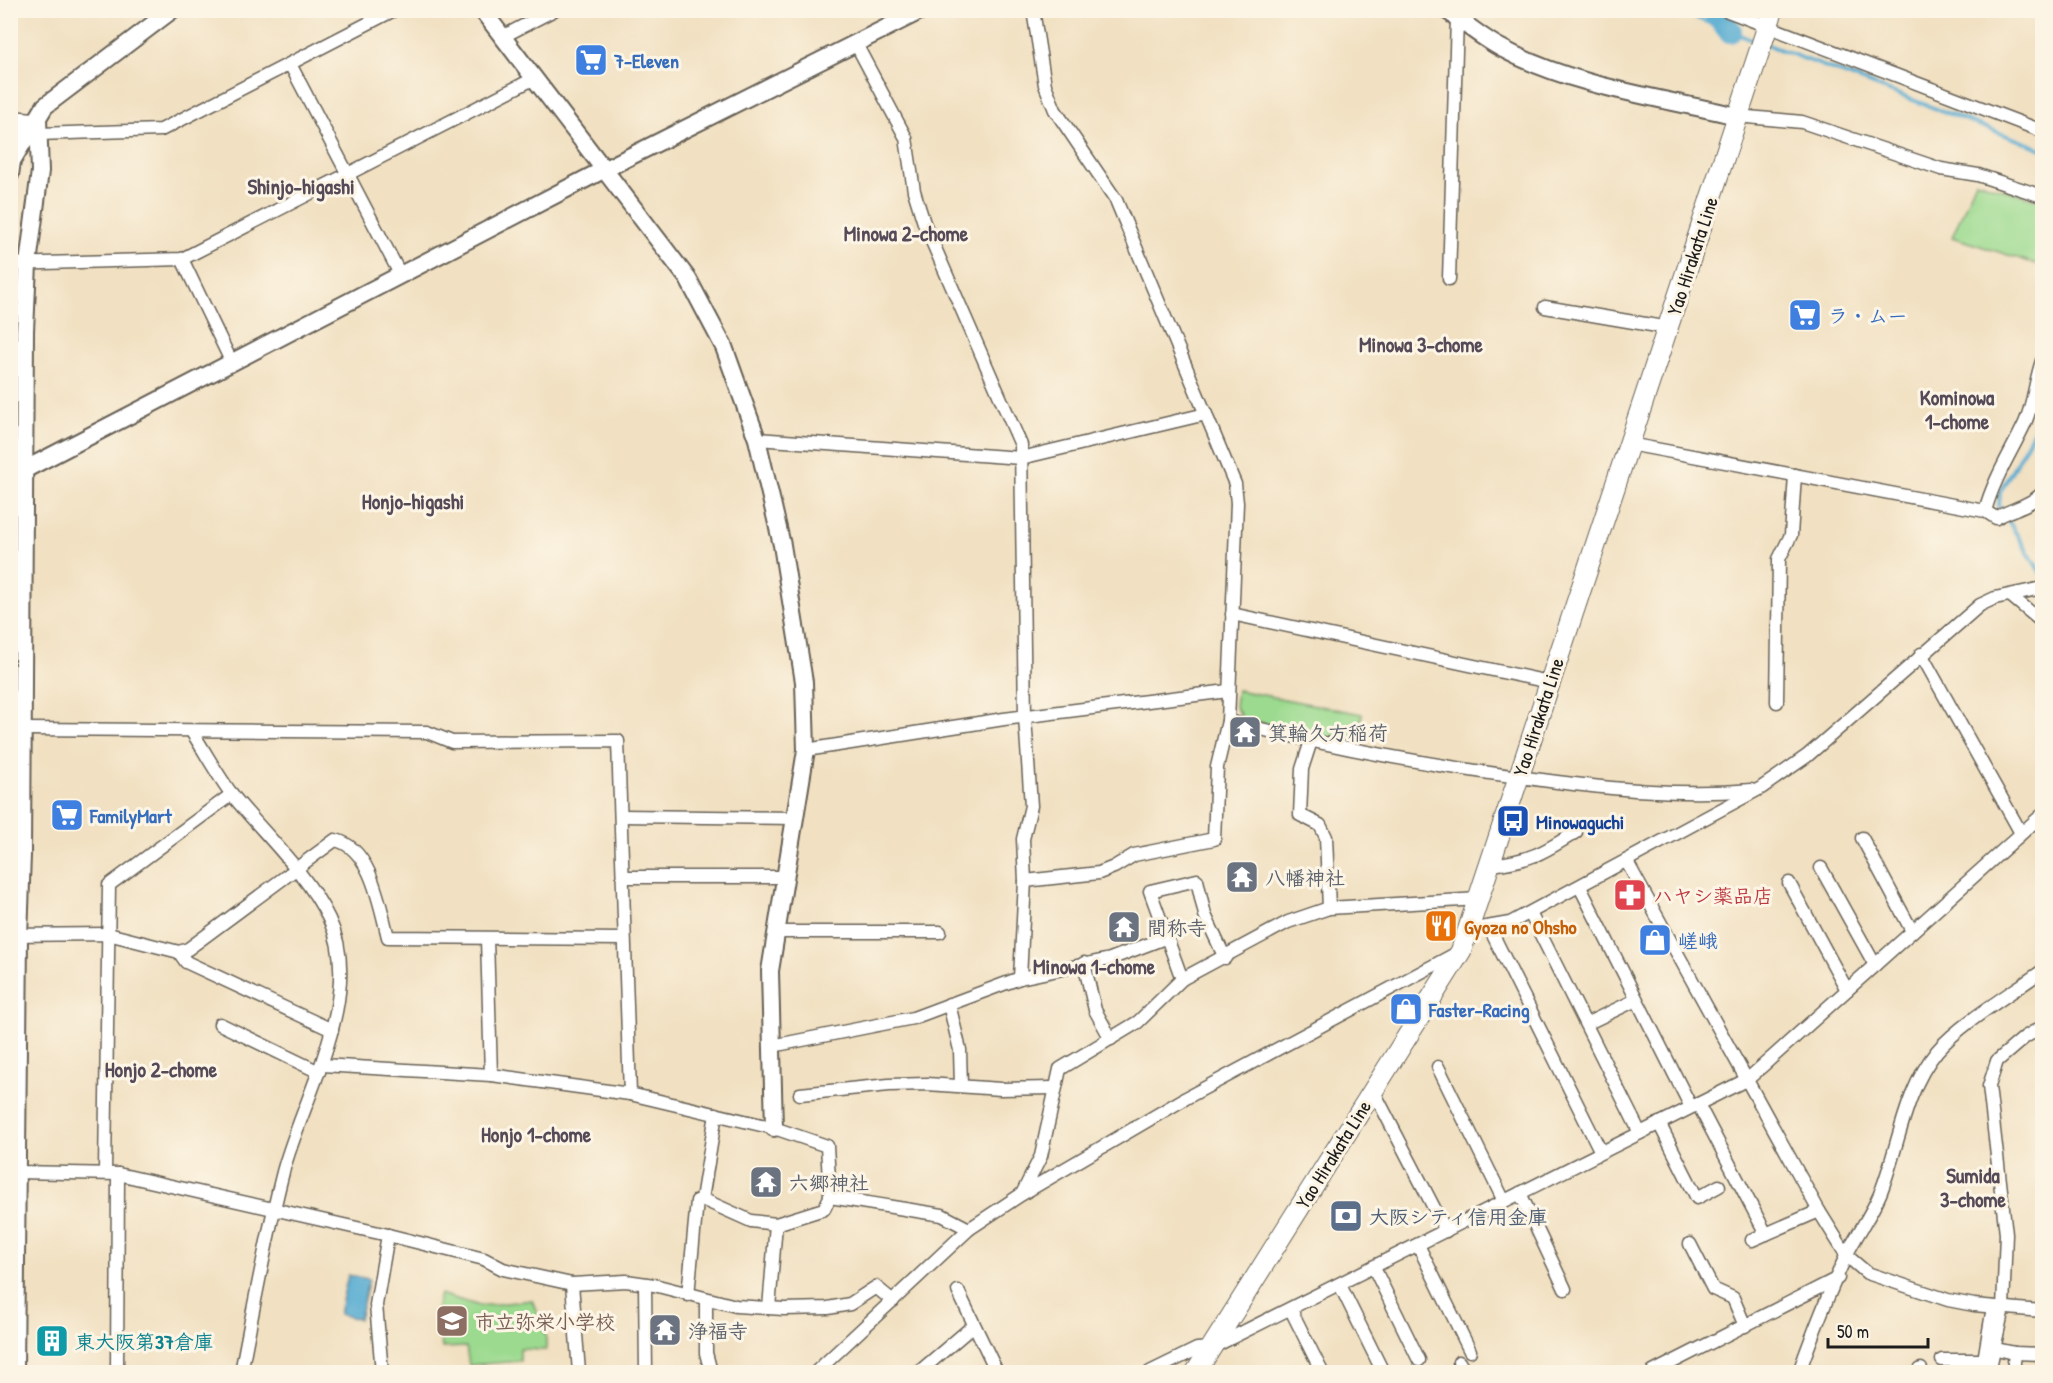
<svg xmlns="http://www.w3.org/2000/svg" width="2053" height="1383" viewBox="0 0 2053 1383" font-family="'Patrick Hand','Klee One',sans-serif">
  <rect width="100%" height="100%" fill="#fcf5e5"/>
  <filter id="ink" filterUnits="userSpaceOnUse"><feTurbulence type="fractalNoise" baseFrequency=".0167" numOctaves="2"/><feDisplacementMap in="SourceGraphic" scale="12" xChannelSelector="R" yChannelSelector="G"/><feConvolveMatrix kernelMatrix="1 2 1 2 8 2 1 2 1" color-interpolation-filters="sRGB"/></filter>
  <filter id="wash" filterUnits="userSpaceOnUse"><feTurbulence type="fractalNoise" baseFrequency=".008" numOctaves="4" result="noise"/><feDisplacementMap in="SourceGraphic" scale="24" xChannelSelector="R" yChannelSelector="G"/><feGaussianBlur stdDeviation="1.35" result="paint"/><feColorMatrix in="noise" values="0 0 0 0 0 0 0 0 0 0 0 0 0 0 0 0 0 1.4 0 .05"/><feComposite in="paint" operator="in"/></filter>
  <g filter="url(#wash)">
    <rect width="100%" height="100%" fill="#f1e0c1"/>
    <g fill="#9bda8f" stroke="#5c7b56" stroke-width="1.5">
      <polygon points="1976,181 2042,201 2042,266 1952,237"/>
      <polygon points="1237,690 1362,714 1357,747 1242,718 1235,706"/>
      <polygon points="440,1294 480,1306 532,1300 546,1336 546,1350 520,1349 520,1361 469,1365 466,1347 442,1348 437,1306"/>
    </g>
    <polygon fill="#56acd2" stroke="#396477" stroke-width="1.5" points="348,1275 369,1279 359,1319 339,1314"/>
    <g fill="none" stroke-linecap="round" stroke-linejoin="round">
      <g stroke="#56acd2" stroke-width="4">
        <polyline points="1676,10 1755,41"/>
        <polyline points="1768,45 2042,149"/>
        <polyline points="2042,416 2000,492 1999,506 2042,575"/>
      </g>
      <polyline stroke="#56acd2" stroke-width="24" points="1714,10 1730,31"/>
    </g>
  </g>
  <g filter="url(#ink)">
    <g fill="none" stroke-linecap="round" stroke-linejoin="round">
      <defs>
        <g id="street">
          <polyline points="1725,10 2042,131"/>
          <polyline points="502,37 554,10"/>
          <polyline points="856,44 906,138 914,191 924,223 1021,445 1025,717 1031,806 1023,839 1025,881 1020,978"/>
          <polyline points="290,64 401,276"/>
          <polyline points="1737,116 1802,122 1941,169 1978,175 2042,196"/>
          <polyline points="10,117 34,119"/>
          <polyline points="10,130 37,120"/>
          <polyline points="38,134 161,130 394,10"/>
          <polyline points="182,259 231,361"/>
          <polyline points="10,264 182,259 533,79"/>
          <polyline points="1449,279 1457,18"/>
          <polyline points="1545,307 1669,328"/>
          <polyline points="757,439 1021,458 1206,414"/>
          <path d="M1629 444 1985 511C1994 478 2011 453 2025 423 2034 402 2035 381 2042 361"/>
          <path d="M1985 511 1996 518C2011 509 2032 505 2042 493"/>
          <polyline points="2011,596 2042,622"/>
          <polyline points="1232,614 1549,682"/>
          <polyline points="1921,654 2021,833"/>
          <polyline points="1777,702 1779,559 1791,535 1795,475"/>
          <path d="M1228 721C1332 747 1435 767 1542 780 1611 789 1681 796 1751 790"/>
          <polyline points="22,729 427,732 452,742 618,741 630,1094 774,1128 827,1146 830,1197 942,1215 969,1229"/>
          <path d="M192 732C206 753 218 777 234 797 266 836 307 873 329 919 366 995 302 1099 283 1172 266 1238 254 1306 241 1372"/>
          <polyline points="1311,741 1302,769 1300,815 1320,825 1326,837 1329,908"/>
          <polyline points="806,750 1004,719 1228,691"/>
          <polyline points="621,816 795,818"/>
          <polyline points="1862,838 1912,931"/>
          <polyline points="1627,862 1819,1211 1847,1256 1867,1273 1948,1300 1974,1305 2042,1311"/>
          <path d="M1490 865C1530 861 1543 853 1576 832"/>
          <polyline points="1821,868 1875,965"/>
          <polyline points="623,877 786,877"/>
          <polyline points="1025,881 1099,873 1114,867 1134,855 1214,839 1217,767 1228,721 1237,503 1235,484 1116,200 1055,110 1045,85 1033,10"/>
          <polyline points="1789,883 1847,990"/>
          <polyline points="1580,887 1691,1107"/>
          <polyline points="1530,913 1640,1133"/>
          <polyline points="1489,927 1601,1152"/>
          <polyline points="1469,930 1510,923 1761,788 1807,756 1980,605 1995,598 2042,588"/>
          <polyline points="777,932 940,932"/>
          <polyline points="10,935 108,934 179,952 186,962 332,1030"/>
          <polyline points="487,939 491,1075"/>
          <path d="M179 952 188 949 335 840C371 847 380 907 388 937L623 939"/>
          <polyline points="1084,963 1095,1010 1111,1039"/>
          <polyline points="1182,979 1150,891 1197,880 1205,915 1225,958"/>
          <polyline points="949,1004 960,1050 961,1086"/>
          <polyline points="220,1024 319,1072"/>
          <polyline points="1586,1024 1636,1000"/>
          <polyline points="772,1046 913,1018 1020,978 1110,959 1165,938"/>
          <polyline points="322,1065 491,1075 630,1094"/>
          <polyline points="1438,1067 1504,1201"/>
          <polyline points="1373,1090 1446,1231"/>
          <polyline points="800,1094 889,1085 927,1084 1001,1089 1054,1088"/>
          <polyline points="1698,1104 1766,1234"/>
          <polyline points="1659,1123 1697,1198 1719,1186"/>
          <polyline points="17,1172 118,1174 388,1235 484,1259 503,1269 572,1284 626,1281 654,1285 736,1306 784,1309 828,1308 850,1304 876,1287 893,1301"/>
          <polyline points="105,1172 109,885 232,794"/>
          <polyline points="1520,1193 1565,1289"/>
          <polyline points="1022,1194 1041,1156 1060,1069 1138,1022 1182,979 1288,922 1329,908 1479,899"/>
          <polyline points="702,1199 751,1221 776,1224 824,1209 830,1197"/>
          <polyline points="1752,1240 1819,1211"/>
          <polyline points="1690,1244 1713,1289 1733,1298 1745,1326"/>
          <polyline points="1418,1245 1470,1351"/>
          <polyline points="1374,1268 1419,1360"/>
          <polyline points="572,1284 579,1372"/>
          <polyline points="645,1284 646,1372"/>
          <polyline points="1340,1285 1383,1372"/>
          <polyline points="958,1291 997,1372"/>
          <polyline points="688,1295 697,1201 702,1199 716,1114"/>
          <polyline points="706,1299 706,1353 711,1372"/>
          <polyline points="769,1308 776,1224"/>
          <polyline points="1291,1310 1322,1372"/>
          <polyline points="1987,1347 2015,1353 2042,1354"/>
          <polyline points="1942,1360 1984,1360 1993,1307"/>
          <polyline points="1459,1362 1465,1372"/>
          <polyline points="117,1372 118,1174"/>
          <polyline points="382,1372 376,1305 388,1235"/>
          <polyline points="816,1372 969,1229 1022,1194 1186,1098 1457,953"/>
          <polyline points="919,1372 973,1326"/>
          <polyline points="1150,1372 1197,1349 1211,1348 1748,1079 2042,815"/>
          <polyline points="1653,1372 1838,1278"/>
          <path d="M1799 1372C1813 1333 1829 1292 1847 1254 1857 1234 1871 1215 1880 1194 1899 1147 1904 1091 1937 1051 1961 1023 2012 993 2042 971"/>
          <polyline points="1918,1372 1921,1369"/>
          <polyline points="1989,1372 2003,1308 2006,1234 1989,1086 1997,1061 2025,1037 2042,1027"/>
          <polyline points="2013,1372 2015,1353"/>
        </g>
        <g id="secondary">
          <polyline points="482,10 688,279 724,347 757,439 782,545 804,682 806,750 770,971 774,1128"/>
          <path d="M1446 10C1465 23 1483 39 1503 49 1571 86 1662 98 1737 116"/>
          <polyline points="10,175 12,161 45,106 172,10"/>
          <polyline points="10,471 24,470 605,169 922,10"/>
          <polyline points="15,1372 19,936 22,855 25,331 28,264 40,171 38,119"/>
        </g>
        <polyline id="primary" points="1196,1372 1461,951 1773,10"/>
      </defs>
      <use href="#street" stroke="#676156" stroke-width="15"/>
      <use href="#secondary" stroke="#676156" stroke-width="20"/>
      <use href="#primary" stroke="#676156" stroke-width="22"/>
      <use href="#street" stroke="#fff" stroke-width="12"/>
      <use href="#secondary" stroke="#fff" stroke-width="16"/>
      <use href="#primary" stroke="#fff" stroke-width="20"/>
    </g>
  </g>
  <defs>
    <symbol id="supermarket-square" viewBox="-11 -11 22 22"><rect x="-9" y="-9" width="18" height="18" rx="4" fill="#3f7fe0" stroke="#fcf5e5"/><path d="M-6-5.5h2.5l.6 2H6L4.5 2H-2.5L-4.4-4H-6ZM-1.5 3.2a1.3 1.3 0 1 0 .1 0ZM3 3.2a1.3 1.3 0 1 0 .1 0Z" fill="#fff"/></symbol>
    <symbol id="temple-square" viewBox="-11 -11 22 22"><rect x="-9" y="-9" width="18" height="18" rx="4" fill="#6b7280" stroke="#fcf5e5"/><path d="M0-6L5-2H3V0L6.5 2.5H4V6H1.5V3h-3V6H-4V2.5H-6.5L-3 0V-2H-5Z" fill="#fff"/></symbol>
    <symbol id="bus-square" viewBox="-11 -11 22 22"><rect x="-9" y="-9" width="18" height="18" rx="4" fill="#1a4fb4" stroke="#fcf5e5"/><path d="M-5-6H5V4H4V6H2V4H-2V6H-4V4H-5ZM-3.5-4V0h7V-4ZM-3.5 1.2v1.5H-2V1.2ZM2 1.2v1.5H3.5V1.2Z" fill="#fff"/></symbol>
    <symbol id="pharmacy-square" viewBox="-11 -11 22 22"><rect x="-9" y="-9" width="18" height="18" rx="4" fill="#e0444e" stroke="#fcf5e5"/><path d="M-2-6h4v4h4v4h-4v4h-4v-4h-4v-4h4Z" fill="#fff"/></symbol>
    <symbol id="restaurant-square" viewBox="-11 -11 22 22"><rect x="-9" y="-9" width="18" height="18" rx="4" fill="#e8710a" stroke="#fcf5e5"/><path d="M-5-6h1v4h1v-4h1v4h1v-4h1v5L-1.5 .5V6h-2V.5L-5-1ZM5-6V6H3V1.5H1.5Q1.5-4 5-6Z" fill="#fff"/></symbol>
    <symbol id="shop-square" viewBox="-11 -11 22 22"><rect x="-9" y="-9" width="18" height="18" rx="4" fill="#3f7fe0" stroke="#fcf5e5"/><path d="M-5-2.5h2.3a2.7 3.5 0 0 1 5.4 0H5L5.5 6h-11ZM-1.5-2.5h3a1.5 2.3 0 0 0-3 0Z" fill="#fff"/></symbol>
    <symbol id="bank-square" viewBox="-11 -11 22 22"><rect x="-9" y="-9" width="18" height="18" rx="4" fill="#5c6f8a" stroke="#fcf5e5"/><path d="M-6-4H6V4H-6ZM0-2.3a2.3 2.3 0 1 0 0 4.6a2.3 2.3 0 1 0 0-4.6Z" fill="#fff"/></symbol>
    <symbol id="school-square" viewBox="-11 -11 22 22"><rect x="-9" y="-9" width="18" height="18" rx="4" fill="#8d6e63" stroke="#fcf5e5"/><path d="M0-5L7-2L0 1L-7-2ZM-4 1L0 2.5L4 1V4Q0 6-4 4Z" fill="#fff"/></symbol>
    <symbol id="building-square" viewBox="-11 -11 22 22"><rect x="-9" y="-9" width="18" height="18" rx="4" fill="#0f9aa8" stroke="#fcf5e5"/><path d="M-4-6H4V6H1V3H-1V6H-4ZM-2.5-4.3h1.7v1.8h-1.7ZM.8-4.3h1.7v1.8H.8ZM-2.5-1h1.7V.8h-1.7ZM.8-1h1.7V.8H.8Z" fill="#fff"/></symbol>
  </defs>
  <g fill-rule="evenodd">
    <use href="#supermarket-square" x="572" y="41" width="38" height="38"/>
    <use href="#supermarket-square" x="1786" y="296" width="38" height="38"/>
    <use href="#temple-square" x="1226" y="713" width="38" height="38"/>
    <use href="#supermarket-square" x="48" y="796" width="38" height="38"/>
    <use href="#bus-square" x="1494" y="802" width="38" height="38"/>
    <use href="#temple-square" x="1223" y="858" width="38" height="38"/>
    <use href="#pharmacy-square" x="1611" y="876" width="38" height="38"/>
    <use href="#restaurant-square" x="1422" y="907" width="38" height="38"/>
    <use href="#temple-square" x="1105" y="908" width="38" height="38"/>
    <use href="#shop-square" x="1636" y="921" width="38" height="38"/>
    <use href="#shop-square" x="1387" y="990" width="38" height="38"/>
    <use href="#temple-square" x="747" y="1163" width="38" height="38"/>
    <use href="#bank-square" x="1327" y="1197" width="38" height="38"/>
    <use href="#school-square" x="433" y="1302" width="38" height="38"/>
    <use href="#temple-square" x="646" y="1311" width="38" height="38"/>
    <use href="#building-square" x="33" y="1322" width="38" height="38"/>
  </g>
  <g text-anchor="middle" dominant-baseline="central" stroke-width="6" stroke-linejoin="round" paint-order="stroke">
    <g font-size="20" font-weight="bold" fill="#366cbe" stroke="#fcf5e5" text-anchor="start">
      <text x="614" y="60">7-Eleven</text>
      <text x="1828" y="315">ラ・ムー</text>
      <text x="90" y="815">FamilyMart</text>
      <text x="1678" y="940">嵯峨</text>
      <text x="1429" y="1009">Faster-Racing</text>
    </g>
    <g font-size="20" fill="#1c1c1c" stroke="#fcf5e5">
      <text transform="translate(1692 256) rotate(-72)">Yao Hirakata Line</text>
      <text transform="translate(1538 717) rotate(-72)">Yao Hirakata Line</text>
      <text transform="translate(1333 1154) rotate(-58)">Yao Hirakata Line</text>
    </g>
    <g font-size="20" font-weight="bold" fill="#5b616d" stroke="#fcf5e5" text-anchor="start">
      <text x="1268" y="732">箕輪久方稲荷</text>
      <text x="1265" y="877">八幡神社</text>
      <text x="1147" y="927">間称寺</text>
      <text x="789" y="1182">六郷神社</text>
      <text x="688" y="1330">浄福寺</text>
    </g>
    <g font-size="20" font-weight="bold" fill="#164399" stroke="#fcf5e5" text-anchor="start">
      <text x="1536" y="821">Minowaguchi</text>
    </g>
    <g font-size="20" font-weight="bold" fill="#be3a42" stroke="#fcf5e5" text-anchor="start">
      <text x="1653" y="895">ハヤシ薬品店</text>
    </g>
    <g font-size="20" font-weight="bold" fill="#c56008" stroke="#fcf5e5" text-anchor="start">
      <text x="1464" y="926">Gyoza no Ohsho</text>
    </g>
    <g font-size="20" font-weight="bold" fill="#4e5e75" stroke="#fcf5e5" text-anchor="start">
      <text x="1369" y="1216">大阪シティ信用金庫</text>
    </g>
    <g font-size="20" font-weight="bold" fill="#785e54" stroke="#fcf5e5" text-anchor="start">
      <text x="475" y="1321">市立弥栄小学校</text>
    </g>
    <g font-size="20" font-weight="bold" fill="#0d838f" stroke="#fcf5e5" text-anchor="start">
      <text x="75" y="1341">東大阪第37倉庫</text>
    </g>
    <g font-size="21" font-weight="bold" fill="#554a57" stroke="#fcf5e5">
      <text x="301" y="186">Shinjo-higashi</text>
      <text x="906" y="233">Minowa 2-chome</text>
      <text x="1421" y="344">Minowa 3-chome</text>
      <text x="1957" y="397">Kominowa<tspan x="1957" dy="24">1-chome</tspan></text>
      <text x="413" y="501">Honjo-higashi</text>
      <text x="1094" y="966">Minowa 1-chome</text>
      <text x="161" y="1069">Honjo 2-chome</text>
      <text x="536" y="1134">Honjo 1-chome</text>
      <text x="1973" y="1175">Sumida<tspan x="1973" dy="24">3-chome</tspan></text>
    </g>
  </g>
  <rect width="2053" height="1383" fill="none" stroke="#fcf5e5" stroke-width="36"/>
  <path d="M1828 1338v9h100v-9" fill="none" stroke="#1c1c1c" stroke-width="3"/>
  <text x="1837" y="1338" font-size="18" fill="#1c1c1c" stroke="#fcf5e5" stroke-width="4.5" paint-order="stroke">50 m</text>
</svg>
